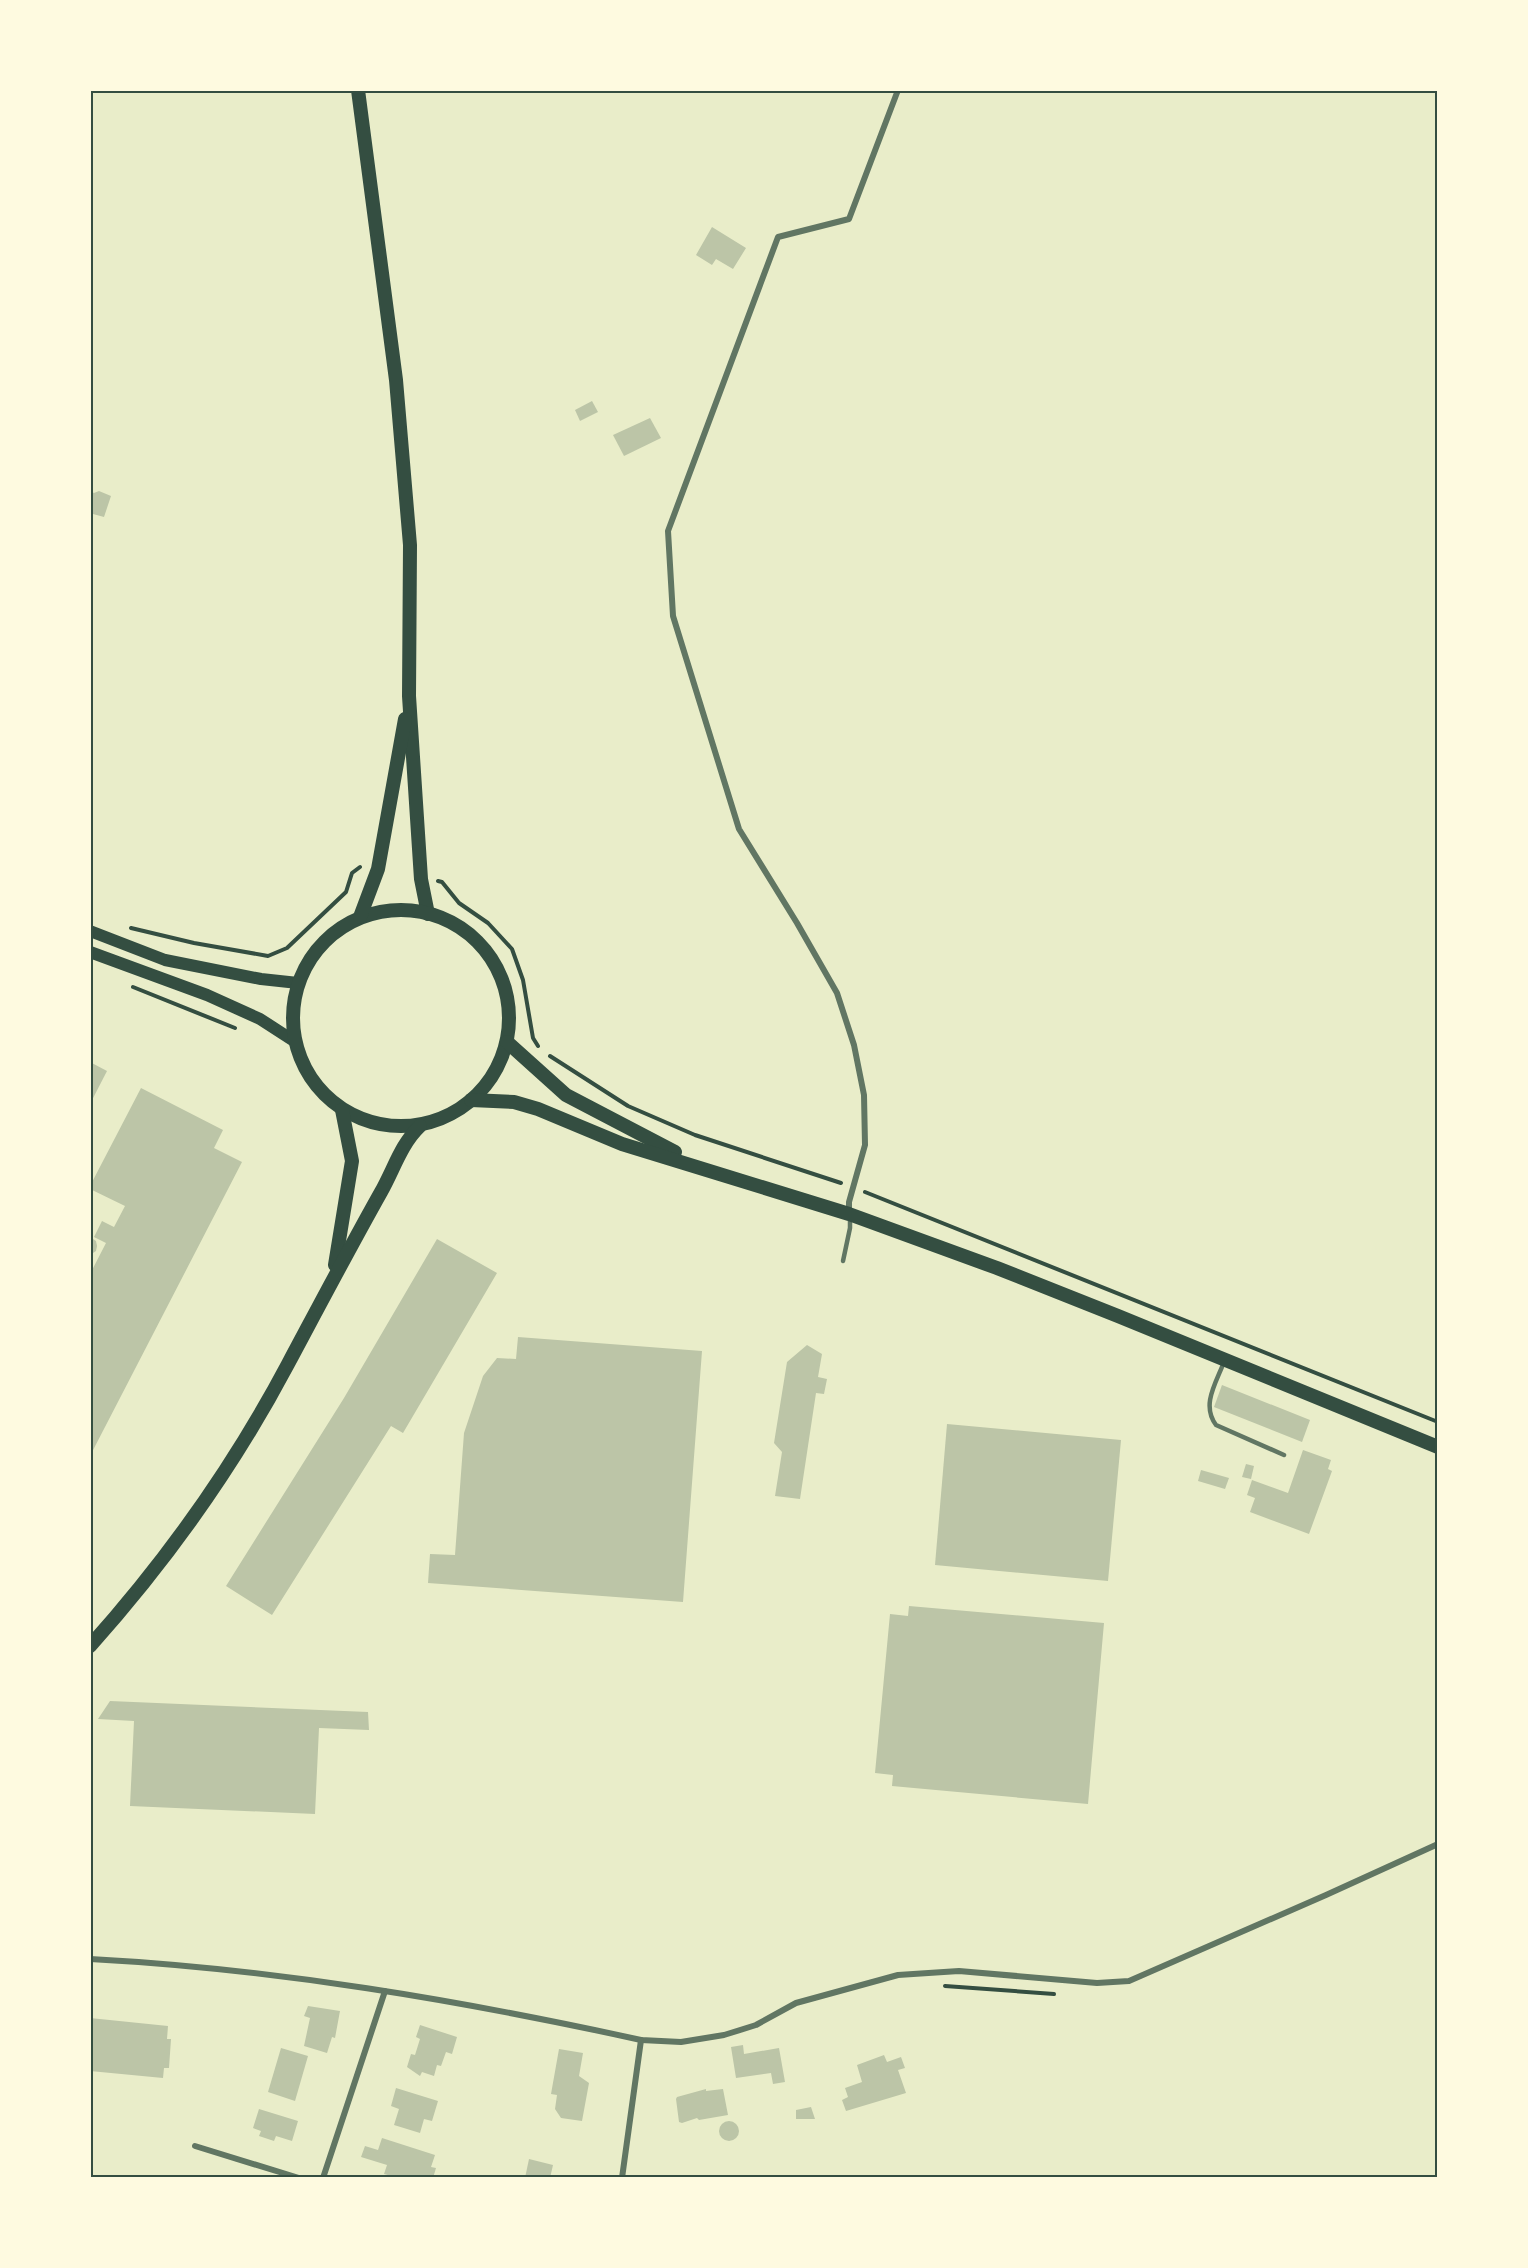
<svg xmlns="http://www.w3.org/2000/svg" width="1528" height="2268" viewBox="0 0 1528 2268" font-family="'Archivo Narrow',sans-serif">
  <rect width="100%" height="100%" fill="#e9edc9"/>
  <g fill="#bcc5a7">
    <polygon points="712,227 746,248 733,269 716,259 712,265 696,255"/>
    <polygon points="592,401 598,412 580,421 575,410"/>
    <polygon points="650,418 661,438 624,456 613,435"/>
    <polygon points="90,491 94,493 99,491 111,496 104,517 93,514 92,520 90,519"/>
    <polygon points="90,1062 107,1071 90,1104"/>
    <polygon points="141,1088 223,1130 214,1148 242,1162 90,1456 90,1274 106,1243 94,1237 102,1221 114,1227 125,1206 90,1189 90,1186"/>
    <polygon points="90,1237 96,1241 97,1246 96,1251 90,1255"/>
    <polygon points="437,1239 497,1273 403,1433 391,1426 272,1615 226,1586 344,1398"/>
    <polygon points="518,1337 702,1351 683,1602 428,1583 430,1554 455,1555 464,1433 483,1376 497,1358 516,1359"/>
    <polygon points="807,1345 822,1354 818,1377 827,1379 824,1394 816,1393 800,1499 775,1496 782,1452 774,1443 787,1362"/>
    <polygon points="1222,1385 1310,1420 1302,1442 1214,1407"/>
    <polygon points="947,1424 1121,1440 1108,1581 935,1565"/>
    <polygon points="1303,1450 1331,1460 1328,1469 1332,1471 1309,1534 1250,1512 1255,1498 1247,1495 1252,1480 1288,1493"/>
    <polygon points="1246,1464 1254,1466 1251,1479 1242,1477"/>
    <polygon points="1201,1470 1229,1478 1225,1489 1198,1481"/>
    <polygon points="909,1606 1104,1623 1088,1804 892,1786 893,1775 875,1773 890,1614 908,1616"/>
    <polygon points="110,1701 368,1712 369,1730 319,1728 315,1814 130,1806 134,1721 98,1719"/>
    <polygon points="308,2006 340,2011 335,2038 332,2037 327,2053 304,2046 310,2018 304,2016"/>
    <polygon points="90,2018 168,2026 167,2039 171,2039 169,2068 164,2068 163,2078 90,2071"/>
    <polygon points="420,2025 457,2037 452,2054 446,2052 441,2066 437,2065 434,2076 422,2072 420,2076 407,2067 411,2054 415,2055 420,2039 416,2037"/>
    <polygon points="743,2045 744,2054 779,2048 785,2082 773,2084 771,2073 736,2078 731,2047"/>
    <polygon points="281,2048 308,2056 295,2101 268,2092"/>
    <polygon points="559,2049 583,2053 579,2076 589,2083 582,2121 561,2118 555,2109 557,2095 551,2094"/>
    <polygon points="884,2055 887,2062 901,2057 905,2068 898,2070 906,2093 846,2111 842,2100 848,2097 845,2088 862,2082 857,2065"/>
    <polygon points="396,2088 438,2101 432,2121 424,2119 420,2133 394,2125 399,2109 391,2106"/>
    <polygon points="706,2089 706,2091 723,2089 728,2115 699,2120 697,2118 682,2123 679,2122 676,2099 677,2097"/>
    <polygon points="811,2107 815,2119 796,2119 796,2110"/>
    <polygon points="259,2109 298,2121 292,2141 276,2136 274,2141 259,2136 261,2131 253,2128"/>
    <circle cx="729" cy="2131" r="10"/>
    <polygon points="382,2138 435,2155 431,2167 436,2168 433,2178 408,2178 400,2175 399,2178 384,2174 387,2165 361,2157 365,2146 378,2150"/>
    <polygon points="529,2159 553,2165 550,2178 525,2178"/>
  </g>
  <g fill="none" stroke-linecap="round" stroke-linejoin="round">
    <g stroke="#344e41" stroke-width="4">
      <polyline points="438,881 442,882 459,903 488,923 512,949 523,980 533,1038 538,1046"/>
      <polyline points="131,928 194,943 268,956 287,948 346,892 352,873 360,867"/>
      <polyline points="133,987 235,1028"/>
      <polyline points="550,1056 628,1106 695,1135 841,1183"/>
      <polyline points="865,1192 1438,1422"/>
      <polyline points="945,1986 1054,1994"/>
    </g>
    <g stroke="#617663" stroke-width="4.5">
      <polyline points="843,1261 850,1228 850,1216"/>
      <path d="M1224 1362C1216 1383 1201 1405 1216 1425L1284 1455"/>
    </g>
    <g stroke="#617663" stroke-width="6">
      <polyline points="849,1214 849,1202 865,1145 864,1095 854,1045 837,993 797,923 739,829 673,616 668,531 778,237 849,219 898,90"/>
      <path d="M90 1959C276 1969 459 2000 641 2040L681 2042 724 2035 756 2025 796 2003 898 1975 959 1971 1097 1983 1129 1981 1326 1895 1438 1844"/>
      <polyline points="195,2146 299,2178"/>
      <polyline points="323,2178 385,1991"/>
      <polyline points="622,2178 641,2040"/>
    </g>
    <g stroke="#344e41" stroke-width="12">
      <polyline points="90,931 165,960 261,979 298,983"/>
      <polyline points="90,952 207,995 260,1019 294,1041"/>
    </g>
    <g stroke="#344e41" stroke-width="14">
      <polyline points="358,90 396,380 410,545 409,696 421,879 428,914"/>
      <circle cx="401" cy="1018" r="108"/>
      <polyline points="360,917 378,869 405,719"/>
      <polyline points="507,1042 566,1095 675,1152"/>
      <polyline points="471,1100 514,1102 538,1109 622,1144 849,1214 997,1268 1118,1316 1438,1447"/>
      <polyline points="335,1265 352,1161 342,1110"/>
      <path d="M90 1646C167 1560 234 1466 288 1364 319 1306 349 1249 381 1192 394 1169 401 1144 420 1126"/>
    </g>
  </g>
  <rect width="1528" height="2268" fill="none" stroke="#fefae0" stroke-width="183"/>
  <rect x="92" y="92" width="1344" height="2084" fill="none" stroke="#344e41" stroke-width="2"/>
</svg>
